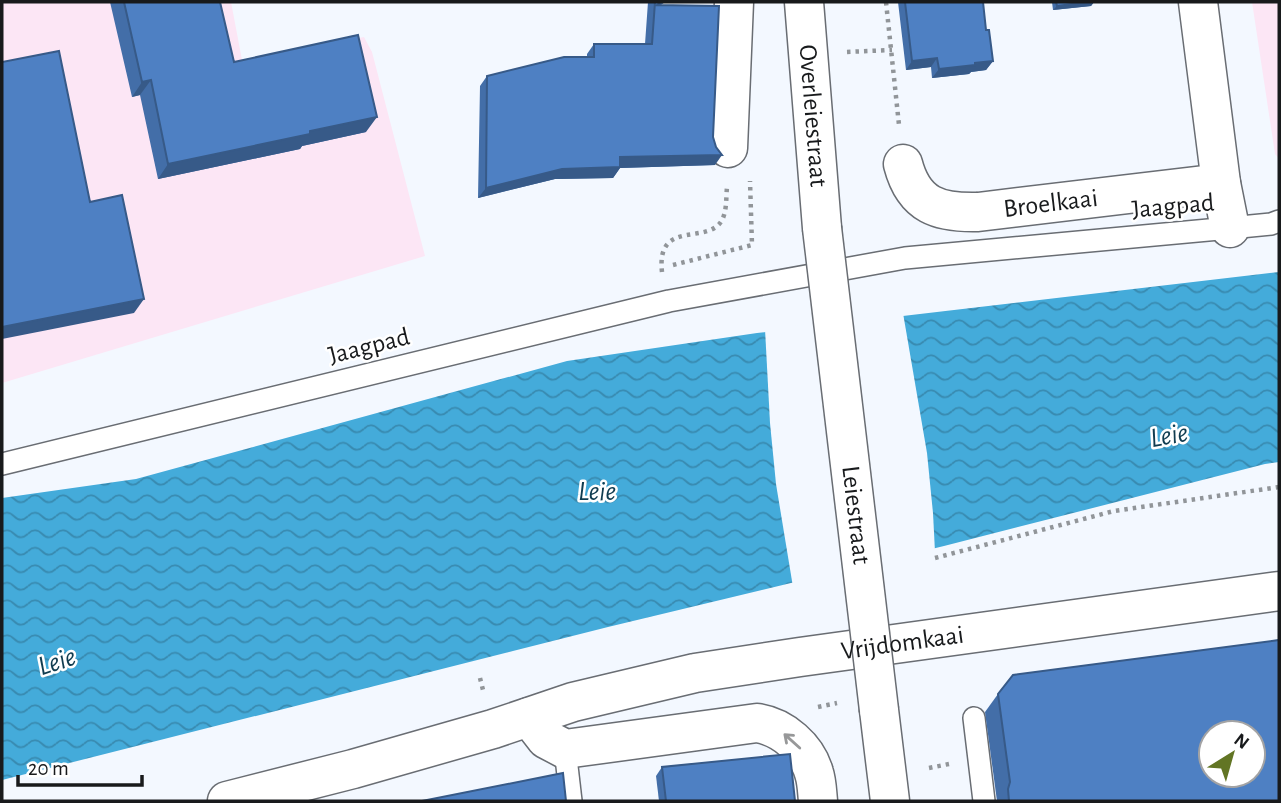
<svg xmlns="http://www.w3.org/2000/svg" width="1281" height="803" viewBox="0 0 1281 803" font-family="'Alegreya Sans',sans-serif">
  <defs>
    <pattern id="water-waves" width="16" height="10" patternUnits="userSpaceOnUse" patternTransform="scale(1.75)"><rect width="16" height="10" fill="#44abda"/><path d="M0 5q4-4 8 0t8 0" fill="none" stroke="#388ab0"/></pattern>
  </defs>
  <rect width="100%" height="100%" fill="#f3f8ff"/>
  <g fill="#fce6f5">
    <polygon points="2,2 231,2 242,60 364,37 372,52 425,256 2,383"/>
    <polygon points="1252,2 1279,2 1279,159 1275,154"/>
  </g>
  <polygon fill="url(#water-waves)" points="1279,272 1279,462 1265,464 944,546 608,627 2,780 2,498 136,479 567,361 757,333"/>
  <polygon fill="#f3f8ff" points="903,313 927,453 933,513 935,552 793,587 776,484 770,423 765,329"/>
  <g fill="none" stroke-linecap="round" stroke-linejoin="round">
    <defs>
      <g id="lane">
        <polyline points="2,464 669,301 905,258 1230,228 1271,224 1279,221"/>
        <polyline points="974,718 984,801"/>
        <polyline points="565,749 571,801"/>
      </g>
      <g id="street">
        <polyline points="1198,2 1221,183 1230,228"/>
        <polyline points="728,148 734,2"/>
        <path id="s1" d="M903 164C914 206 939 213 978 212L1221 183"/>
        <path d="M529 717 546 739 565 749 757 723C783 727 807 748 814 773 817 782 817 792 818 801"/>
        <path id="s2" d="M227 801 353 769 493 729 573 702 695 673 800 657 1279 591"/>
      </g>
      <g id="secondary">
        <path id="s3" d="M804 2 822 228"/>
        <polyline points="879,710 890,801"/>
      </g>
    </defs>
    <use href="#lane" stroke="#696d73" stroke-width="24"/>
    <use href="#street" stroke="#696d73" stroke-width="41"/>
    <use href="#secondary" stroke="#696d73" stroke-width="41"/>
    <g stroke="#919599" stroke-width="4.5" stroke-dasharray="3.5 5" stroke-linecap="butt">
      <polyline points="886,2 899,125"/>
      <polyline points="847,52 892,50"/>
      <polyline points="673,265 752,245 750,181"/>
      <path d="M662 272C656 218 708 246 722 220 727 211 726 197 727 187"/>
      <polyline points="935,558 1114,511 1279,487"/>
      <polyline points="480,678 483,690"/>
      <polyline points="818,707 837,703"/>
      <polyline points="929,768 949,764"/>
    </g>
    <use href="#lane" stroke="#fff" stroke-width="21"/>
    <use href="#street" stroke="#fff" stroke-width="38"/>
    <use href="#secondary" stroke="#fff" stroke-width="38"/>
    <defs>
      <g id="secondary-bridge">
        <path id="s4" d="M822 228 879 710"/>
      </g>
    </defs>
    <use href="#secondary-bridge" stroke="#696d73" stroke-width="41" stroke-linecap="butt"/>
    <use href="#secondary-bridge" stroke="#fff" stroke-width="38"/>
  </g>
  <g fill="#436ea8">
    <polygon points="110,2 220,2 234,62 366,132 302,146 300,149 158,179 140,95 132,97"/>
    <polygon points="648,2 665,2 661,5 713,137 715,165 620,168 613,178 555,179 478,198 480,86 487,76 587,57 587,54 594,44 645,44"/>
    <polygon points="898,2 983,2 986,30 993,61 986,70 971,72 969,74 932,78 931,67 906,70"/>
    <polygon points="1052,2 1094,2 1091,6 1053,10"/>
    <polygon points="998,694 1279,801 997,801 985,712"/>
    <polygon points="662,767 795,801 659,801 656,776"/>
  </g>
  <g fill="#375a88">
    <polygon points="1087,2 1094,2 1091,6 1053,10 1057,6"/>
    <polygon points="937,58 931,67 906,70 912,61"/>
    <polygon points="993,61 986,70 971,72 969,74 932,78 939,69"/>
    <polygon points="151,80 140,95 132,97 142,82"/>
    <polygon points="377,117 366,132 302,146 300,149 158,179 168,164 310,131"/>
    <polygon points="722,155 715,165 620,168 613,178 555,179 478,198 486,188 562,169 620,157"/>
    <polygon points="144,299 134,313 2,339 2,327"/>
  </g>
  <g fill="#4e80c3" stroke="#375a88" stroke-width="2" fill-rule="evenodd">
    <polygon points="124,2 220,2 234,62 358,35 377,117 310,131 310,134 168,164 151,80 142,82"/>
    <polygon points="655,2 661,2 657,5 719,6 713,137 716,147 722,155 620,157 620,167 562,169 486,188 487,76 564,57 594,57 594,44 652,44"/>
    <polygon points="905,2 983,2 986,30 989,30 993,61 975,63 975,65 939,69 937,58 912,61"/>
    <polygon points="1056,2 1087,2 1057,6"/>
    <polygon points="59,51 90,202 122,195 144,299 2,327 2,62"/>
    <path d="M1279 640V801H1009L1008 789 1010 782 998 694 1013 675ZM1211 733H1253V775H1211Z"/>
    <polygon points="790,754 795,801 666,801 662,767"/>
    <polygon points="563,773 566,801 422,801"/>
  </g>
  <defs><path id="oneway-shaft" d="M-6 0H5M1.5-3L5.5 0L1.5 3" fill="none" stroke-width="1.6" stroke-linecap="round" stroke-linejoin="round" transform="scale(1.75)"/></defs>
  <use stroke="#979899" href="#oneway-shaft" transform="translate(792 741) rotate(-138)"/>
  <g text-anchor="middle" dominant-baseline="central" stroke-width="5" stroke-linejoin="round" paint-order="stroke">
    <g font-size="26" fill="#181a1c" stroke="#fff">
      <text stroke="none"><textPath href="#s3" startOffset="114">Overleiestraat</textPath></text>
      <text stroke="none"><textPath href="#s1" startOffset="172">Broelkaai</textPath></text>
      <text transform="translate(1173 206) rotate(-5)">Jaagpad</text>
      <text transform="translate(369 346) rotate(-14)">Jaagpad</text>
      <text stroke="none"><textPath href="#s4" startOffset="289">Leiestraat</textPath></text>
      <text stroke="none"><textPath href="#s2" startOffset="695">Vrijdomkaai</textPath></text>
    </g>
    <g font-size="28" font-style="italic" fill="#103c50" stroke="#fff">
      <text transform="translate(1169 436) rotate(-10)">Leie</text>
      <text x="597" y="492">Leie</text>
      <text transform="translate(57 662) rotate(-18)">Leie</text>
    </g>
  </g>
  <rect width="1281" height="803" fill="none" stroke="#181a1c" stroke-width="7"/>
  <g transform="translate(1232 754) rotate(37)"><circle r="33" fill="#ffffff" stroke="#a3a3a4" stroke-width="2"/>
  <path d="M0-5L12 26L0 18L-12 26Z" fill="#627524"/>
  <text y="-10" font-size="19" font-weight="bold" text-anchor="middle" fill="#181a1c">N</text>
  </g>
  <path d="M18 775v10h124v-10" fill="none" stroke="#181a1c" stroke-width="3.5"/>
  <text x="28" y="775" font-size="21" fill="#181a1c" stroke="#ffffff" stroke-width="5" paint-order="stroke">20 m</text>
</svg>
